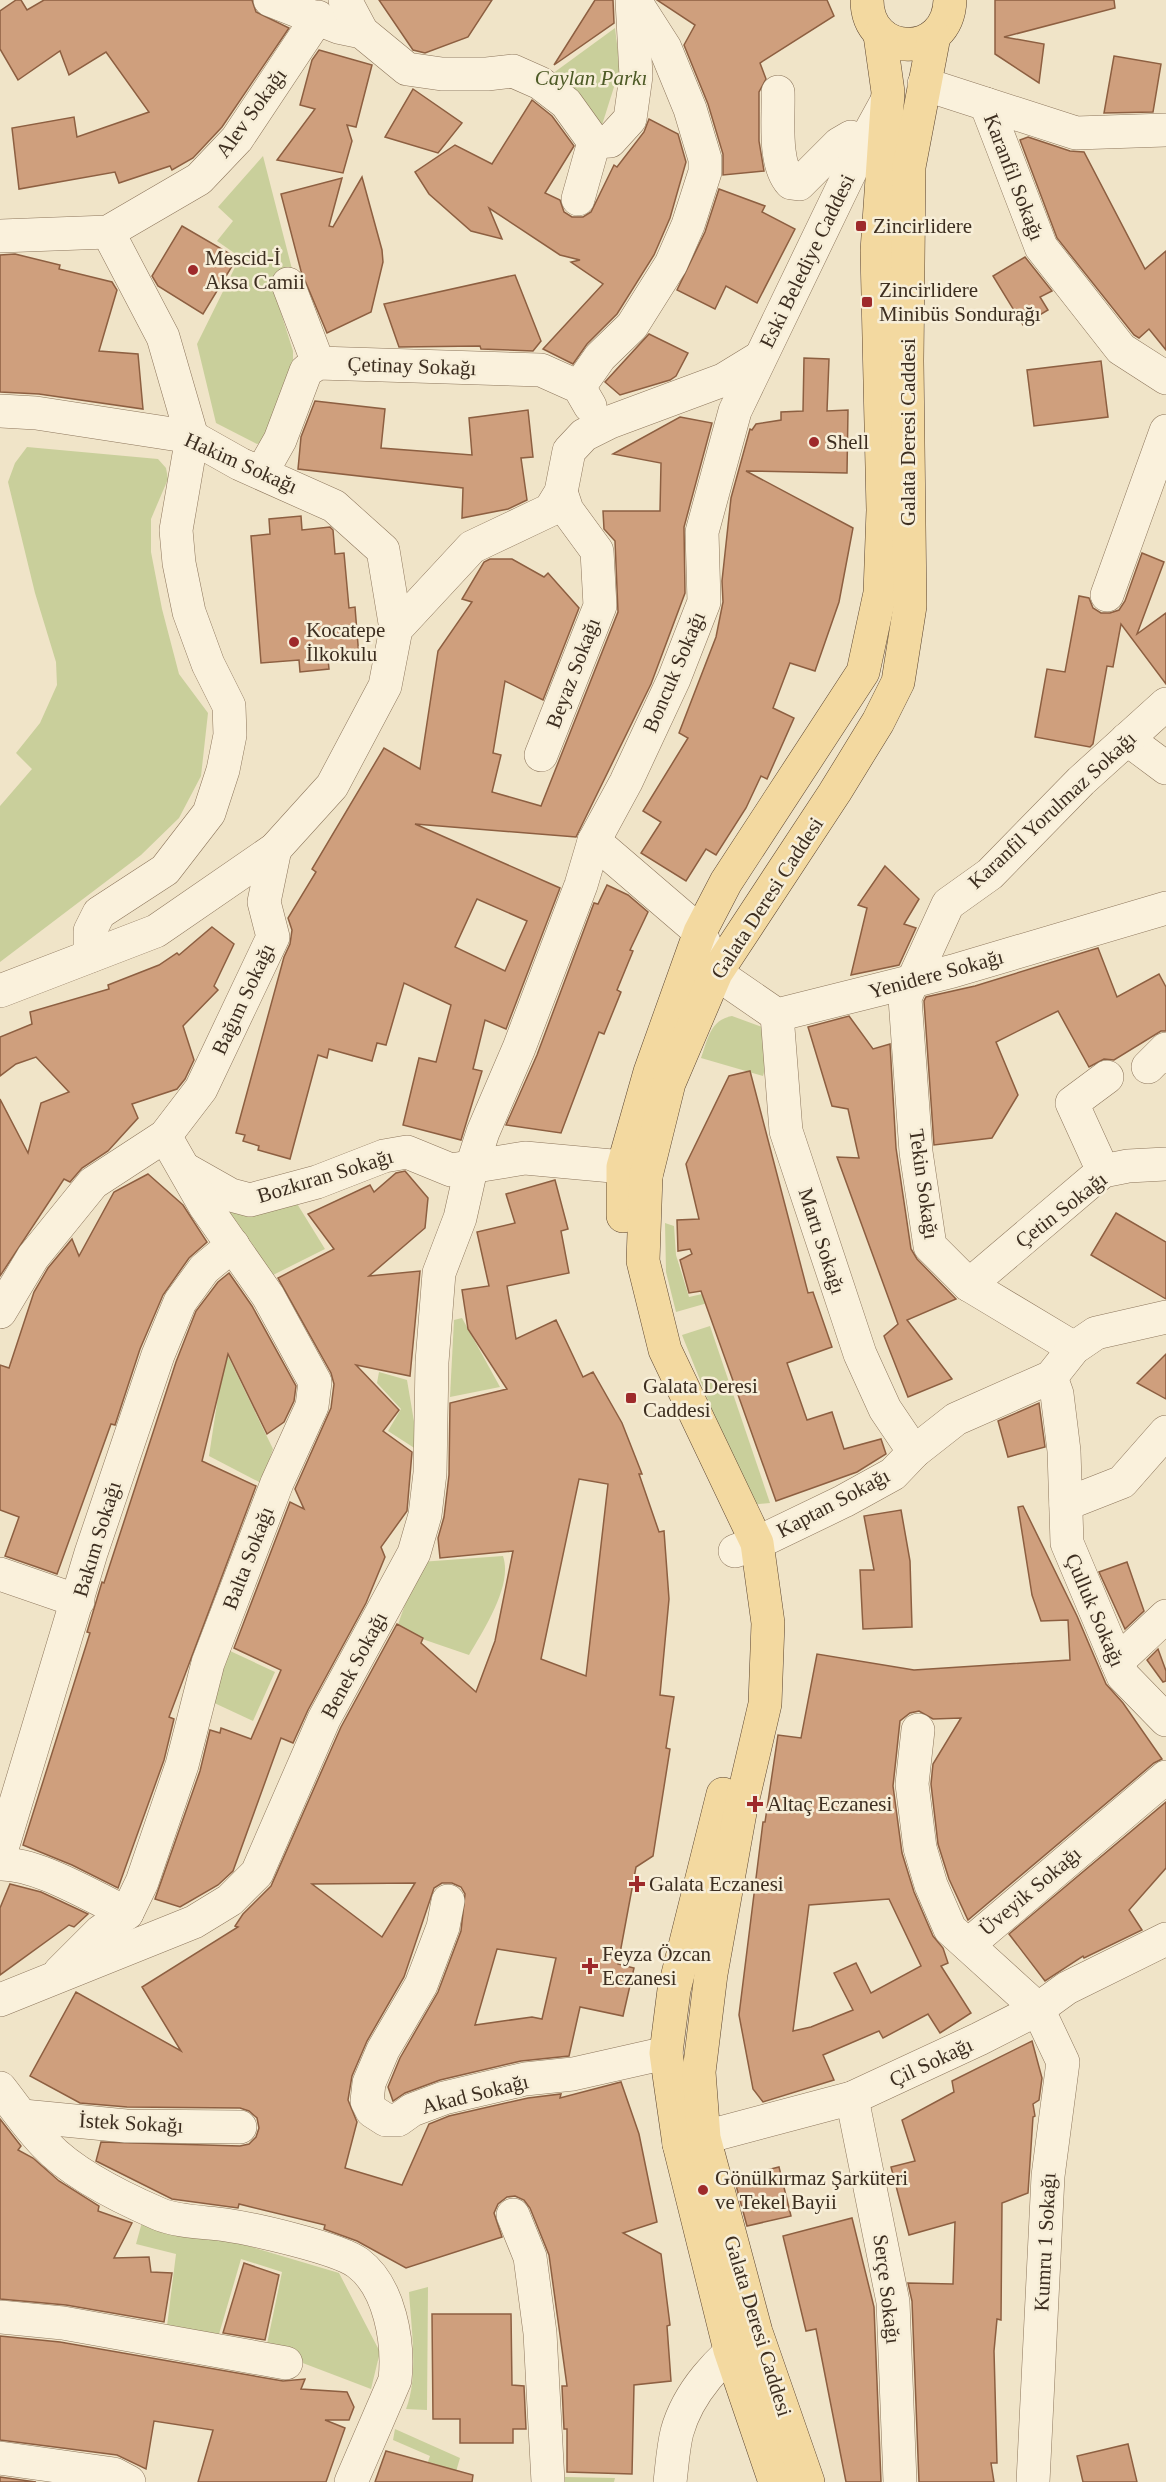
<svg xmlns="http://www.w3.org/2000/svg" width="1166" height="2482" viewBox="0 0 1166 2482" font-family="'Times New Roman',serif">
  <rect width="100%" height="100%" fill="#f0e4c8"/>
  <g fill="#c9cf9b">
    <polygon points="615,28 620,68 602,125 552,74"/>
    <polygon points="263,156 293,273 275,294 293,351 293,371 265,441 257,444 216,423 197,344 240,257 217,241 233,221 218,207"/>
    <polygon points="27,447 158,459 166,468 168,479 151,519 151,552 162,609 179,674 208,713 201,776 179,818 141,855 0,962 0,806 32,769 16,753 40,723 57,685 56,662 35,593 8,482 15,463"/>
    <path d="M732 1016 770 1030 773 1037 763 1076 701 1058C708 1039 710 1020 732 1016Z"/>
    <polygon points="218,1200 296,1202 325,1249 271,1276"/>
    <polygon points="665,1223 674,1226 676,1255 689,1297 759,1281 760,1288 676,1312 666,1272"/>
    <polygon points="462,1318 500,1387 450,1397 454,1320"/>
    <polygon points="710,1326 770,1503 750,1505 682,1335"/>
    <polygon points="228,1356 273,1449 261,1483 209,1456 224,1357"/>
    <polygon points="379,1372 407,1380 419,1451 388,1431 401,1409 377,1383"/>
    <path d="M503 1556C513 1585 484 1629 469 1655L396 1630 420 1562Z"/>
    <polygon points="228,1650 275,1672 253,1721 210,1701"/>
    <polygon points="144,2215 339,2273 380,2352 371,2389 266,2349 282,2272 241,2259 217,2341 166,2334 176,2254 136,2244"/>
    <path d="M428 2287 427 2410 406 2409C419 2378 411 2325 409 2292Z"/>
    <polygon points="395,2429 460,2458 453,2482 421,2482 430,2456 393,2440"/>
    <polygon points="565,2477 615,2478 614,2482 564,2482"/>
  </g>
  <g fill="#cf9f7d" stroke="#8d5f41" stroke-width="1.5" fill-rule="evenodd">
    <polygon points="16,0 21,0 27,10 44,0 252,0 256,12 289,28 222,127 193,158 172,170 170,166 119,183 115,172 19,189 12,128 74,117 77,137 149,112 106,52 69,75 60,51 18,80 0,49 0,11"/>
    <polygon points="379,0 492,0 468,37 425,53 413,50"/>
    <polygon points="595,0 613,0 614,23 554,65"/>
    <polygon points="657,0 827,0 834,16 760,63 766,79 759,92 759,141 764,171 723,175 723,154 708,104 684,45 695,25"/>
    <polygon points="995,0 1114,0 1115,8 1004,37 1044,44 1039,83 995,54"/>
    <polygon points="319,50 372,65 356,127 347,125 352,141 343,173 277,160 315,109 300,105 312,60"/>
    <polygon points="1114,56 1161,64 1153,112 1104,113"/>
    <polygon points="413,89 462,123 438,153 385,137"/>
    <polygon points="532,100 552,116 574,146 545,193 560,200 564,212 572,217 583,217 591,212 614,165 617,167 644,132 649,119 678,134 686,162 670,218 654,255 617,314 587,344 573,364 543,349 603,284 571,262 580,260 560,255 489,208 502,239 471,231 429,194 415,172 455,145 492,164"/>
    <polygon points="1028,137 1070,151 1084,152 1145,269 1166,251 1166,350 1149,329 1139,338 1134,335 1057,238 1020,140"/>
    <polygon points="362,177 382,250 383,262 371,312 327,333 301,271 281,194 342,178 329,226 333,227"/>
    <polygon points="719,189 765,206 762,212 795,229 757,303 726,286 715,309 677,290 705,232"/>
    <polygon points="182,226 237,258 203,314 158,286 152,276"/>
    <polygon points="15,254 60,265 59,269 112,282 117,290 99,351 138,354 143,409 39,394 0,392 0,255"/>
    <polygon points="1025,257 1052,291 1040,297 1048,310 1023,325 993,276"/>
    <polygon points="515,275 541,341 533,351 481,349 480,346 399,347 384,304"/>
    <polygon points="649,334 688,353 676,376 670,380 620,395 605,382"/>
    <polygon points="804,358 829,359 827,411 848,410 847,473 746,471 853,528 839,602 815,671 790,663 773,708 794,718 767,779 761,776 746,808 716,855 706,849 686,881 641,853 661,822 643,811 688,738 679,733 716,637 723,602 722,581 731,498 750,429 752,430 756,424 781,420 781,412 803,411"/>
    <polygon points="1101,361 1108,417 1034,426 1027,370"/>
    <polygon points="315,401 385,409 381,448 472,455 469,418 528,410 533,457 521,458 527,500 508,509 462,518 463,488 298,469 301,437"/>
    <path d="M680 417 712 423 684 527 685 593 651 684 576 837 415 824 560 888 506 1029 485 1020 473 1069 482 1071 461 1140 403 1125 419 1058 436 1062 451 1005 404 983 386 1045 377 1043 372 1061 329 1049 327 1058 318 1055 290 1159 258 1150 259 1146 243 1141 245 1135 236 1133 284 957 290 944 292 930 288 918 316 872 312 869 384 748 420 769 438 651 472 602 462 599 484 562 490 559H512L544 577 548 573 579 608 543 700 505 681 493 753 501 755 492 792 541 806 618 612 615 541 604 529 603 511H660L661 463 613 454ZM477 899 527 921 505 971 455 947Z"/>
    <polygon points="301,516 302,530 330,527 333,530 335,554 344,553 349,608 355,607 359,657 328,659 329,669 300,672 299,660 261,663 251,536 270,534 269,519"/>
    <polygon points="1142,553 1164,562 1137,634 1166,613 1166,684 1121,624 1113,667 1107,666 1093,744 1090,747 1035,737 1047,669 1065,672 1079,596 1089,598 1093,608 1101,613 1110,613 1119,610 1125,601"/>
    <polygon points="885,866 919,899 904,924 916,928 899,965 851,975 867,908 858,905"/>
    <polygon points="607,885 628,895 648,912 630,950 633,951 617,990 621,992 604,1034 599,1032 561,1133 506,1125 537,1055 594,903 598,904"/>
    <polygon points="212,927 234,944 214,986 218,990 183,1026 194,1060 185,1079 177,1089 132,1104 138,1118 108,1151 82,1168 70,1182 64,1179 0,1276 0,1099 28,1153 41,1103 69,1092 36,1057 16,1064 0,1076 0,1037 32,1024 30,1012 109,989 108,985 159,965 177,953 179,955"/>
    <polygon points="1098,948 1117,997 1159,974 1166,987 1166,1031 1161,1031 1114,1060 1104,1059 1089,1067 1058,1011 996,1042 1018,1095 992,1138 934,1145 924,1001 926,997 975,986"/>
    <polygon points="849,1016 873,1049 890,1044 896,1148 911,1249 917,1259 956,1299 907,1320 952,1379 908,1397 884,1336 898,1324 837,1157 859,1158 848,1109 832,1106 808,1027"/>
    <polygon points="750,1071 808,1293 813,1292 832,1347 787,1363 807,1420 832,1412 844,1449 881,1439 886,1454 857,1472 776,1501 701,1291 689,1293 680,1260 692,1254 690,1249 678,1251 677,1220 699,1219 686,1164 729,1076"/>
    <polygon points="405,1171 428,1198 425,1228 369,1276 420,1271 410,1376 356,1365 399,1410 383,1431 412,1452 407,1511 381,1547 385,1557 366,1603 308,1710 293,1743 281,1738 233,1871 218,1885 180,1907 155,1899 200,1771 210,1730 220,1733 221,1728 251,1739 281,1670 234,1648 290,1502 304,1509 295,1489 331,1408 334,1384 331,1373 278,1278 334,1249 308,1214 370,1185 374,1192 396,1173"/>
    <polygon points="148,1174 183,1205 207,1242 189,1258 163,1295 140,1349 115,1425 111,1424 57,1574 5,1556 19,1517 0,1510 0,1365 9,1368 34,1292 48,1268 72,1239 79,1256 114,1192"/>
    <path d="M555 1180 568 1229 561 1231 569 1273 507 1286 516 1339 556 1320 583 1377 593 1372 622 1423 642 1474H639L659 1532 664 1531 669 1599 660 1695 674 1697 666 1748 670 1749 653 1856 636 1867 618 1964 634 1968 623 2016 580 2007 569 2056 521 2061 440 2080 405 2093 393 2101 388 2087 400 2058 438 1992 461 1931 465 1894 461 1887 452 1883H442L434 1888 404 1977 367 2041 352 2076 348 2100 357 2122 345 2168 402 2185 429 2124 449 2116 528 2098 561 2094 560 2098 621 2082 639 2134 657 2222 623 2233 661 2254 670 2325 667 2326 671 2381 634 2385 632 2474 567 2472V2429H564L562 2386H567L549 2255 530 2208 524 2200 515 2196 507 2197 498 2204 494 2213 502 2237 406 2268 357 2241 324 2229 325 2225 239 2204 238 2208 172 2199 96 2161 101 2142 240 2146 249 2144 256 2137 259 2128 257 2118 249 2111 240 2108 127 2107 80 2103 30 2076 76 1992 181 2051 142 1987 238 1927 235 1926 243 1914 271 1886 341 1727 397 1624 423 1638 421 1643 476 1692 495 1641 513 1551 440 1558 438 1538 444 1517 449 1475 450 1403 507 1389 468 1329 462 1290 489 1286 477 1232 515 1223 506 1194ZM579 1479 608 1484 586 1676 541 1659ZM415 1883 382 1937 312 1884ZM497 1949 556 1958 542 2019 532 2017 475 2025Z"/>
    <polygon points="1116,1213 1166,1242 1166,1299 1091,1255"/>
    <polygon points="229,1273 252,1306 296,1386 294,1401 284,1422 267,1434 228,1354 202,1461 256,1486 169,1717 174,1719 164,1760 118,1888 72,1865 23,1845 90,1633 87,1632 102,1582 104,1583 176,1362 196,1311 218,1282"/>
    <polygon points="1166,1354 1166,1399 1137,1383"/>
    <polygon points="1039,1403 1045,1447 1008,1457 998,1421"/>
    <path d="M1023 1506 1077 1616 1106 1684 1123 1703 1162 1759 1154 1763 968 1920 949 1879 938 1844 931 1784 933 1764 961 1718 933 1719 919 1711 910 1713 900 1721 893 1786 902 1853 914 1892 933 1936 943 1948 948 1963 941 1966 971 2013 940 2033 928 2014 883 2038 879 2031 823 2055 834 2080 763 2102 753 2089 739 2015 763 1822H765L778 1735 801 1738 817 1654 914 1670 1070 1660 1068 1620 1041 1621 1032 1595 1018 1507ZM889 1899 921 1966 871 1993 856 1963 834 1973 853 2010 811 2027 793 2031 809 1905Z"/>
    <polygon points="901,1510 910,1561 912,1627 863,1629 860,1570 874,1570 864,1516"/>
    <polygon points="1127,1562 1144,1611 1125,1629 1099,1572"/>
    <polygon points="1158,1649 1166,1671 1166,1681 1163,1682 1147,1660"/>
    <polygon points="1166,1802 1166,1868 1129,1910 1142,1930 1084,1958 1083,1956 1045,1981 1009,1934"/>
    <polygon points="10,1884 41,1892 88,1914 74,1927 69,1925 0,1975 0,1908"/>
    <polygon points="1032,2041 1042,2078 1039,2100 1033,2104 1035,2116 1033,2117 1028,2193 1002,2203 1001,2320 997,2319 994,2351 997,2463 991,2463 994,2482 919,2482 912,2301 908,2283 953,2284 955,2222 909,2235 891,2167 915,2161 902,2120 954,2092 952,2081"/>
    <polygon points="0,2119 21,2146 18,2150 33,2158 59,2181 99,2206 98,2211 132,2223 114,2258 149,2257 151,2272 172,2273 164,2322 66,2305 0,2299"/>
    <polygon points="779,2167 791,2216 747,2226 734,2178"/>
    <polygon points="852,2218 874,2307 881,2482 846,2482 816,2329 806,2331 783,2236"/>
    <polygon points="244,2263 279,2275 265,2340 223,2333"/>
    <polygon points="432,2314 511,2314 512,2385 524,2386 526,2429 513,2429 513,2443 460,2443 460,2419 433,2419"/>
    <polygon points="0,2336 60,2342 283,2381 305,2379 301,2389 347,2392 354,2407 349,2420 325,2420 345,2428 326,2482 198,2482 213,2430 154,2421 146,2469 117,2455 0,2440"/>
    <polygon points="1128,2444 1137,2482 1083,2482 1077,2456"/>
    <polygon points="386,2451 473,2475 472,2482 375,2482"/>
    <polygon points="0,2477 36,2482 0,2482"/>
  </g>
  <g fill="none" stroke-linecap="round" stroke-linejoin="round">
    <defs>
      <g id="minor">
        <polyline points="270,0 338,27 362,32 407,69 442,74 487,74 513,71 540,83 566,103 594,142 610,141 630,119 636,76 632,0"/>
        <polyline points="345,0 362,32"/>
        <polyline points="924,84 1076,133 1166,130"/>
        <path d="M778 92C779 119 773 163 791 183L799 184 839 144 851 137 864 143"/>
        <polyline points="986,104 1041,247 1121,349 1166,378"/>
        <polyline points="578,199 594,142"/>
        <polyline points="0,236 108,232 199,179 237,139 318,17"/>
        <polyline points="288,284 318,363"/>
        <polyline points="579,387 600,357 632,326 671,264 688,225 705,172 705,159 690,109 665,48 635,1"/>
        <polyline points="0,411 36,413 192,437 240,464 334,506 383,550 396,629"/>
        <polyline points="262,472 280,440 306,371 318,363 541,370 579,387 590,406"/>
        <polyline points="1107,595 1166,431"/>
        <polyline points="1127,739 1166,768"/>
        <polyline points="541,755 600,606 597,551 567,510 561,492"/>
        <polyline points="594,841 700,932 716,973 777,1015 953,971 1166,908"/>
        <polyline points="90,956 90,931 99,913 165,870 209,813 223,770 230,735 229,706 208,664 189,612 179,563 176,530 192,437 163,337 108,232"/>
        <polyline points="0,991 156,931 275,849 332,786 385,686 396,629 472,547 550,510 561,492 569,451 584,435 610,422 723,380 759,358"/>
        <polyline points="777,1015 786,1131 860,1354 885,1409 914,1452"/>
        <polyline points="1148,1067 1166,1049"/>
        <polyline points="185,1169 231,1195 250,1200 317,1182 384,1156 407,1152 451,1170 525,1158 623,1167 646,1176"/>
        <polyline points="1103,1171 1072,1103 1107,1077"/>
        <polyline points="969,1285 1103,1171 1128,1166 1166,1164"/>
        <polyline points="0,1312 33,1257 93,1183 165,1136 201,1089 273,937 264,902 275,849"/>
        <polyline points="1074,1348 969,1285 930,1246 916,1152 905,998 948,904 990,874 1081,781 1166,704"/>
        <polyline points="1051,1377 1057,1394 1064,1451 1067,1543 1123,1676 1166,1720"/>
        <polyline points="1066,1504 1122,1482 1166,1432"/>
        <polyline points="735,1551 757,1543 844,1501 893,1474 914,1452 956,1419 1051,1377 1074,1348 1096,1333 1166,1317"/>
        <polyline points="0,1574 78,1601"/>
        <polyline points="1117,1662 1166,1616"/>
        <polyline points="918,1730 912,1784 920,1848 931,1885 950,1929 1038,2009 1063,2062 1048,2176 1033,2482"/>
        <polyline points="0,1855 91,1553 158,1355 180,1302 204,1269 233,1245"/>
        <path d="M0 1864C38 1863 92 1897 127 1913"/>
        <polyline points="448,1901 443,1927 421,1985 383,2050 369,2083 367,2101 372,2111 386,2120 398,2120 412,2110 444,2098 525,2079 573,2074 666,2053"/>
        <polyline points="968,1945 1166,1777"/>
        <polyline points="60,1972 100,1932 127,1913 142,1882 182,1765 208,1663 277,1483 312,1406 315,1382 268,1296 205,1206 165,1136"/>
        <polyline points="0,2000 194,1922 230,1900 257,1873 324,1719 414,1553 425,1515 430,1473 432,1362 439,1273 460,1218 471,1169 483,1132 519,1048 581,885 594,841 626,782 674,679 704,602 702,532 735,411 864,143 887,101"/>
        <path d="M0 2088C15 2107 29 2128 46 2145 73 2174 122 2198 159 2214 178 2222 205 2222 226 2225 253 2229 338 2248 358 2263 390 2287 399 2342 395 2380L351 2482"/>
        <polyline points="852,2098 893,2302 900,2482"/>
        <polyline points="23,2116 126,2126 240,2127"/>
        <polyline points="679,2144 852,2098 979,2039 1038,2009 1067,1988 1166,1939"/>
        <polyline points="513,2215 530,2257 540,2333 548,2482"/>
        <polyline points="0,2317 63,2323 286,2363"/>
        <polyline points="0,2458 114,2474 129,2482"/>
        <path d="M670 2482C672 2466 673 2448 677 2432 688 2392 720 2358 752 2335"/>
      </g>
      <g id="major">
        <path d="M867 0C867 58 948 60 950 0"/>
        <polyline points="623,1216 623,1167 650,1072 700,932 726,882 863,672 880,593 883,510 877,251 888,92 880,35"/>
        <polyline points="723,1794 674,1990 666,2053 679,2144 730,2350 775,2482"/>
        <polyline points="808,2482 756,2332 704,2138 699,2072 711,1974 741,1807 765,1704 768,1623 757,1543 665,1350 643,1261 646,1176 669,1083 716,973 835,792 878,722 898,682 910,606 907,361 909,167 934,36"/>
      </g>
    </defs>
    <use href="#minor" stroke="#8d765c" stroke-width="34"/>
    <use href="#major" stroke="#5b4430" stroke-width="34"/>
    <use href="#minor" stroke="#faf1dc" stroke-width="33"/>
    <use href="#major" stroke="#f3d9a0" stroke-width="33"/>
  </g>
  <g fill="#9e2a2b" stroke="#f7eed8" stroke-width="2">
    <rect x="855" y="220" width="12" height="12" rx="3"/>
    <circle cx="193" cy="270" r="6"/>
    <rect x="861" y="296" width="12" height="12" rx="3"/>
    <circle cx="814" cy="442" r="6"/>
    <circle cx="294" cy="642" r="6"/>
    <rect x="625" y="1392" width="12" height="12" rx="3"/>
    <path d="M752 1795h6v6h6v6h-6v6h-6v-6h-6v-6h6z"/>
    <path d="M634 1875h6v6h6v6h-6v6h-6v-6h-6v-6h6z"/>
    <path d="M587 1957h6v6h6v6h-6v6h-6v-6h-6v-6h6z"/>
    <circle cx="703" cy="2190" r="6"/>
  </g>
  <g text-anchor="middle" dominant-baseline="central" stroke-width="5" stroke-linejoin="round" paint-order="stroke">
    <g font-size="21" font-style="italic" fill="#4d5a26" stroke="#f7eed8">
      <text x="591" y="78">Caylan Parkı</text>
    </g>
    <g font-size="21" fill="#3d2e20" stroke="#f7eed8">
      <text transform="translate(251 113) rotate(-54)">Alev Sokağı</text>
      <text transform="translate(1014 177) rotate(69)">Karanfil Sokağı</text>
      <text transform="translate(807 261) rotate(-64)">Eski Belediye Caddesi</text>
      <text transform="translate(412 366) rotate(2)">Çetinay Sokağı</text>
      <text transform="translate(908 432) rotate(-90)">Galata Deresi Caddesi</text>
      <text transform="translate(241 463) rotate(24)">Hakim Sokağı</text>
      <text transform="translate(674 672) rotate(-67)">Boncuk Sokağı</text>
      <text transform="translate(573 673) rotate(-69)">Beyaz Sokağı</text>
      <text transform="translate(1052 810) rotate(-43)">Karanfil Yorulmaz Sokağı</text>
      <text transform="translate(767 898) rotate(-57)">Galata Deresi Caddesi</text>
      <text transform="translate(936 974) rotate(-15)">Yenidere Sokağı</text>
      <text transform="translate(243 999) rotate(-65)">Bağım Sokağı</text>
      <text transform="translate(325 1176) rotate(-17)">Bozkıran Sokağı</text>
      <text transform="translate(924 1184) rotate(82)">Tekin Sokağı</text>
      <text transform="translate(1061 1210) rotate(-38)">Çetin Sokağı</text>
      <text transform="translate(822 1241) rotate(72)">Martı Sokağı</text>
      <text transform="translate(833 1503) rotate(-28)">Kaptan Sokağı</text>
      <text transform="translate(97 1539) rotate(-73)">Bakım Sokağı</text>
      <text transform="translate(248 1558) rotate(-69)">Balta Sokağı</text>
      <text transform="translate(1095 1610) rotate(67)">Çulluk Sokağı</text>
      <text transform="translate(354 1665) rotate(-62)">Benek Sokağı</text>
      <text transform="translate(1030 1891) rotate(-40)">Üveyik Sokağı</text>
      <text transform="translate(931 2062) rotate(-25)">Çil Sokağı</text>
      <text transform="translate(475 2094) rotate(-14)">Akad Sokağı</text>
      <text transform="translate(131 2123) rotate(3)">İstek Sokağı</text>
      <text transform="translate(1045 2242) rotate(-87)">Kumru 1 Sokağı</text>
      <text transform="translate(887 2289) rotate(83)">Serçe Sokağı</text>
      <text transform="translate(758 2326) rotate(73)">Galata Deresi Caddesi</text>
    </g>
    <g font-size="21" fill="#3d2e20" stroke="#f7eed8" text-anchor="start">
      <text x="873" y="226">Zincirlidere</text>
      <text x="205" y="258">Mescid-İ<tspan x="205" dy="24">Aksa Camii</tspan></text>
      <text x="879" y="290">Zincirlidere<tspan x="879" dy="24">Minibüs Sondurağı</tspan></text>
      <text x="826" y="442">Shell</text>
      <text x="306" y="630">Kocatepe<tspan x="306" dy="24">İlkokulu</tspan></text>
      <text x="643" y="1386">Galata Deresi<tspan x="643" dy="24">Caddesi</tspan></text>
      <text x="767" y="1804">Altaç Eczanesi</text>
      <text x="649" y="1884">Galata Eczanesi</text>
      <text x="602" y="1954">Feyza Özcan<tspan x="602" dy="24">Eczanesi</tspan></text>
      <text x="715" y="2178">Gönülkırmaz Şarküteri<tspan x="715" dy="24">ve Tekel Bayii</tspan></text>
    </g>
  </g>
</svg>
